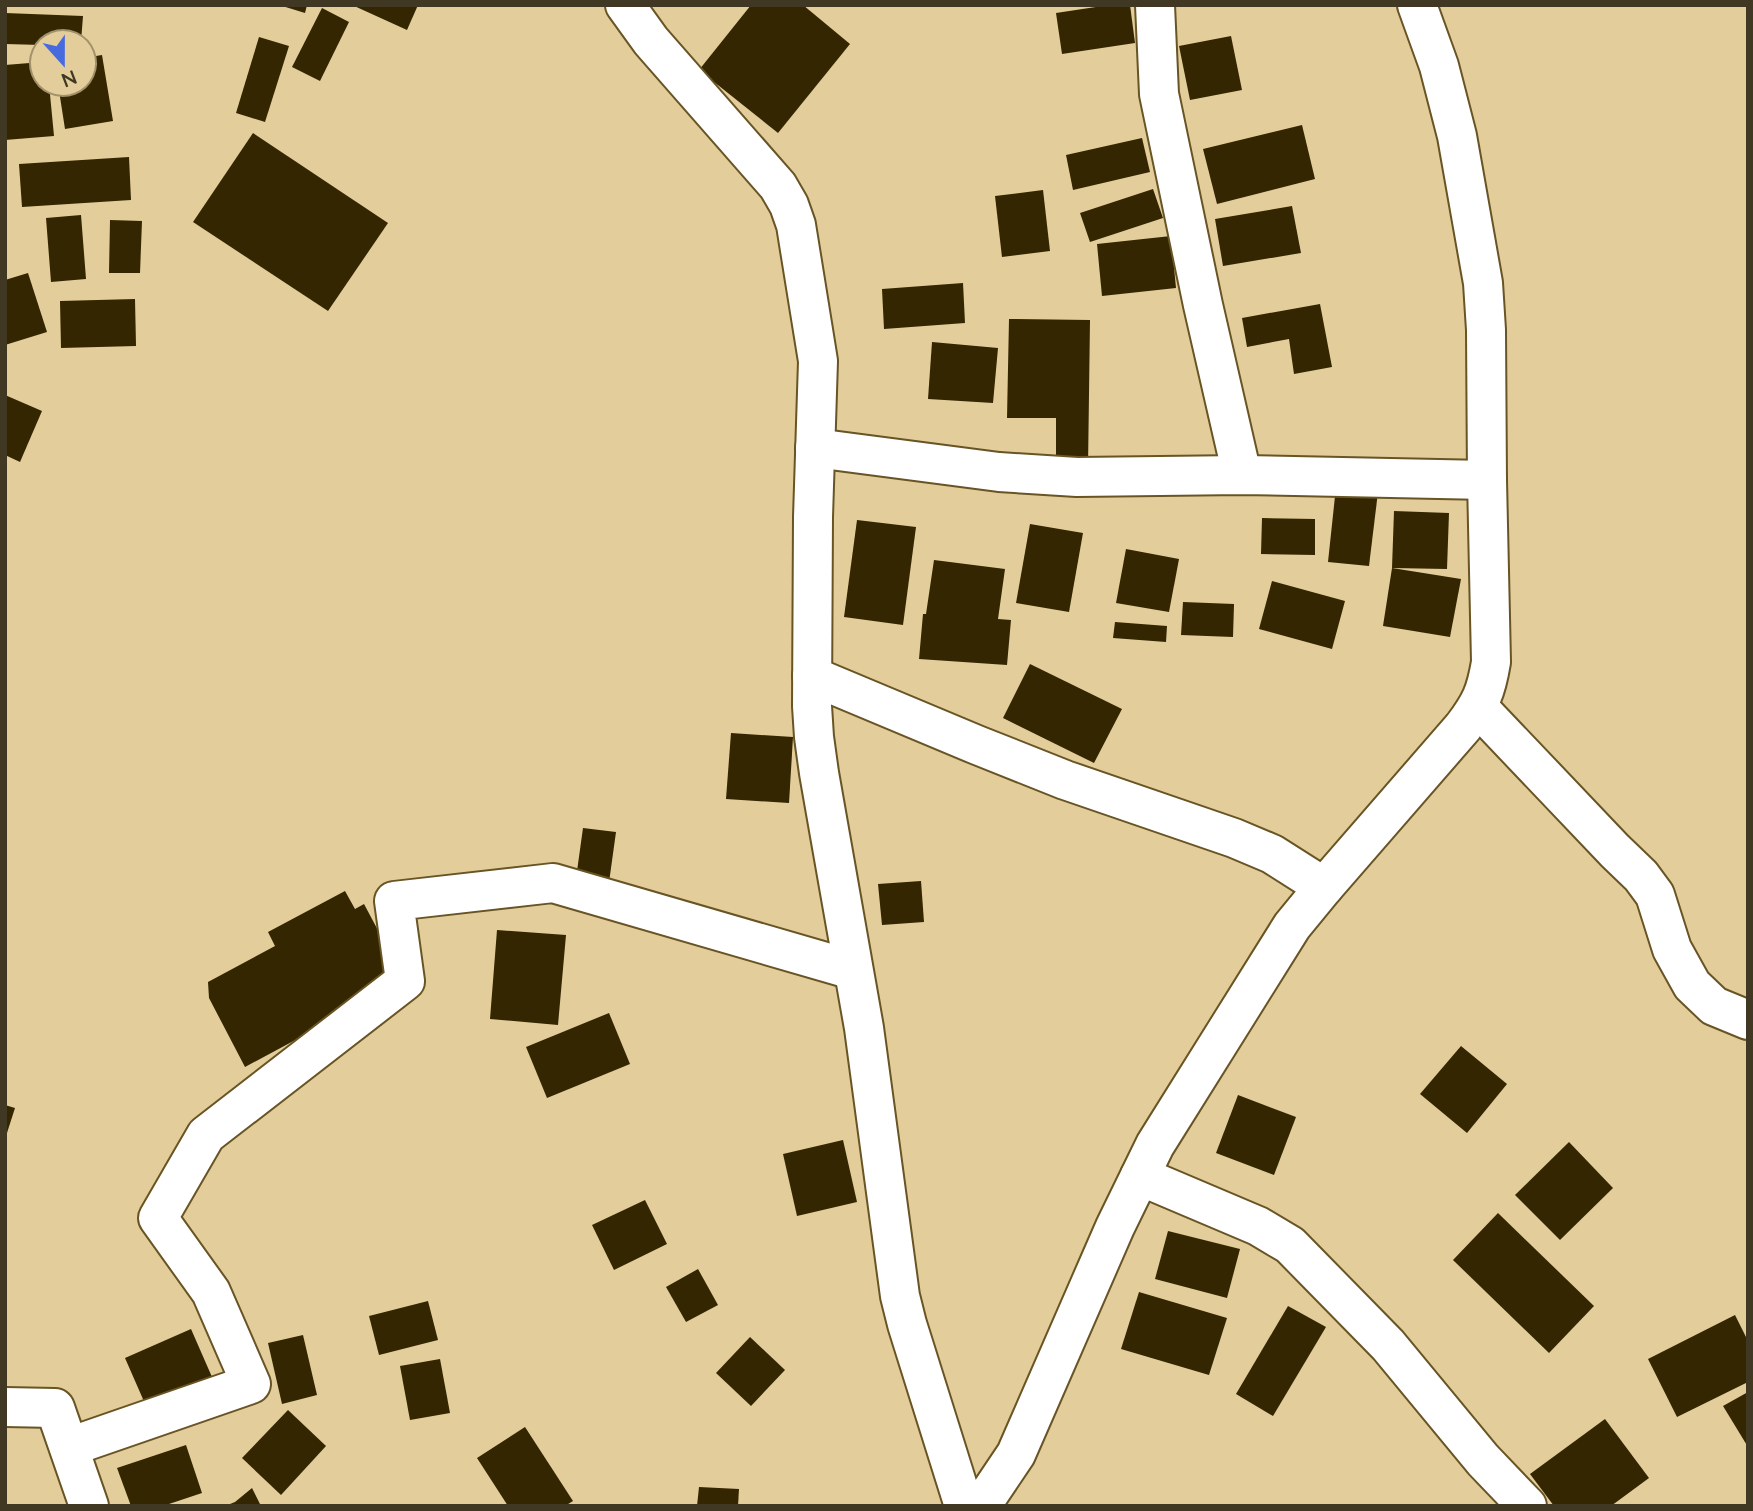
<svg xmlns="http://www.w3.org/2000/svg" width="1753" height="1511" viewBox="0 0 1753 1511" font-family="Lato,sans-serif">
  <rect width="100%" height="100%" fill="#e3cd9b"/>
  <g fill="#342600">
    <polygon points="279,5 307,5 305,13"/>
    <polygon points="352,5 418,5 407,30"/>
    <polygon points="751,5 803,5 850,44 778,133 699,70"/>
    <polygon points="1109,5 1130,5 1135,43 1062,54 1056,13"/>
    <polygon points="322,8 349,22 320,81 292,67"/>
    <polygon points="5,13 83,16 81,42 42,42 42,45 5,44"/>
    <polygon points="1231,36 1242,90 1190,100 1179,46"/>
    <polygon points="259,37 289,46 265,122 236,113"/>
    <polygon points="102,55 113,121 65,129 58,84 84,84 84,58"/>
    <polygon points="42,62 42,84 49,84 54,136 5,140 5,65"/>
    <polygon points="1302,125 1315,179 1217,204 1203,149"/>
    <polygon points="253,133 388,223 328,311 193,222"/>
    <polygon points="1142,138 1150,172 1073,190 1066,155"/>
    <polygon points="129,157 131,200 22,207 19,164"/>
    <polygon points="1153,189 1163,218 1090,242 1080,213"/>
    <polygon points="1043,190 1050,251 1002,257 995,196"/>
    <polygon points="1292,206 1301,253 1223,266 1215,219"/>
    <polygon points="81,215 86,279 51,282 46,218"/>
    <polygon points="110,220 142,221 140,273 109,273"/>
    <polygon points="1171,236 1176,288 1102,296 1097,244"/>
    <polygon points="28,273 47,332 5,345 5,280"/>
    <polygon points="963,283 965,323 884,329 882,289"/>
    <polygon points="135,299 136,346 61,348 60,301"/>
    <polygon points="1320,304 1332,367 1294,374 1289,339 1247,347 1242,318"/>
    <polygon points="1009,319 1090,320 1088,467 1056,466 1056,418 1007,418"/>
    <polygon points="932,342 998,348 993,403 928,399"/>
    <polygon points="5,395 42,411 20,462 5,455"/>
    <polygon points="1336,487 1378,492 1369,566 1328,562"/>
    <polygon points="1394,511 1449,513 1447,569 1392,568"/>
    <polygon points="1262,518 1315,519 1315,555 1261,554"/>
    <polygon points="857,520 916,527 903,625 844,617"/>
    <polygon points="1030,524 1083,533 1069,612 1016,603"/>
    <polygon points="1126,549 1179,559 1169,612 1116,603"/>
    <polygon points="934,560 1005,569 998,619 1011,620 1007,665 919,659 923,614 926,614"/>
    <polygon points="1392,568 1461,579 1450,637 1383,626"/>
    <polygon points="1272,581 1345,601 1332,649 1259,629"/>
    <polygon points="1183,602 1234,604 1233,637 1181,635"/>
    <polygon points="1115,622 1167,626 1166,642 1113,638"/>
    <polygon points="1030,664 1122,709 1094,763 1003,718"/>
    <polygon points="731,733 793,737 789,803 726,799"/>
    <polygon points="583,828 616,832 606,904 573,900"/>
    <polygon points="921,881 924,922 882,925 878,884"/>
    <polygon points="345,891 355,909 364,904 405,981 245,1067 209,998 208,982 275,946 268,932"/>
    <polygon points="497,930 566,935 558,1025 490,1019"/>
    <polygon points="609,1013 630,1064 547,1098 526,1047"/>
    <polygon points="1461,1046 1507,1084 1467,1133 1420,1094"/>
    <polygon points="1238,1095 1296,1117 1274,1175 1216,1153"/>
    <polygon points="5,1105 15,1108 6,1136 5,1136"/>
    <polygon points="843,1140 857,1202 797,1216 783,1154"/>
    <polygon points="1569,1142 1613,1188 1560,1240 1515,1195"/>
    <polygon points="645,1200 667,1244 614,1270 592,1225"/>
    <polygon points="1498,1213 1594,1306 1549,1353 1453,1260"/>
    <polygon points="1168,1231 1240,1249 1227,1298 1155,1279"/>
    <polygon points="698,1269 718,1305 686,1322 666,1287"/>
    <polygon points="1139,1292 1227,1318 1209,1375 1121,1349"/>
    <polygon points="428,1301 438,1340 379,1355 369,1316"/>
    <polygon points="1288,1306 1326,1327 1273,1416 1236,1394"/>
    <polygon points="1735,1315 1748,1341 1748,1382 1677,1417 1648,1359"/>
    <polygon points="191,1329 212,1377 146,1406 125,1358"/>
    <polygon points="303,1335 317,1395 282,1404 268,1343"/>
    <polygon points="750,1337 785,1370 751,1406 716,1373"/>
    <polygon points="440,1359 450,1413 410,1420 400,1366"/>
    <polygon points="1748,1392 1748,1447 1723,1406"/>
    <polygon points="288,1410 326,1446 281,1495 242,1458"/>
    <polygon points="1605,1419 1649,1478 1611,1506 1554,1506 1530,1474"/>
    <polygon points="525,1427 573,1501 565,1506 508,1506 477,1458"/>
    <polygon points="186,1445 202,1493 163,1506 131,1506 117,1468"/>
    <polygon points="699,1487 739,1489 738,1506 697,1506"/>
    <polygon points="252,1488 261,1506 225,1506 235,1502"/>
  </g>
  <g fill="none" stroke-linecap="round" stroke-linejoin="round">
    <defs>
      <g id="minor">
        <polyline points="625,5 651,41 778,186 789,205 796,225 818,361 813,517 812,706 814,737 819,773 864,1028 900,1296 907,1324 964,1506"/>
        <polyline points="1155,5 1159,94 1203,305 1242,475"/>
        <polyline points="815,448 999,472 1077,477 1242,475 1487,480"/>
        <polyline points="812,676 977,745 1065,780 1234,838 1272,854 1324,887"/>
        <polyline points="1478,707 1615,851 1641,876 1655,895 1672,949 1692,985 1714,1006 1748,1020"/>
        <polyline points="1140,1176 1258,1226 1290,1245 1388,1345 1483,1460 1527,1506"/>
        <polyline points="5,1407 55,1408 89,1506"/>
        <polyline points="69,1447 251,1384 211,1292 158,1218 206,1135 405,981 394,901 553,883 853,970"/>
        <path d="M981 1506 1016 1454 1115 1227 1155 1145 1292 926 1324 887 1463 727C1481 703 1486 692 1491 662L1487 480 1486 330 1483 283 1457 136 1439 66 1417 5"/>
      </g>
    </defs>
    <use href="#minor" stroke="#685424" stroke-width="42"/>
    <use href="#minor" stroke="#fff" stroke-width="38"/>
  </g>
  <rect width="1753" height="1511" fill="none" stroke="#413823" stroke-width="14"/>
  <g transform="translate(63 63) rotate(159)"><circle r="33" fill="#e3cd9b" stroke="#a2916b" stroke-width="2"/>
  <path d="M0-5L12 26L0 18L-12 26Z" fill="#476bde"/>
  <text y="-10" font-size="19" font-weight="bold" text-anchor="middle" fill="#413823">N</text>
  </g>
</svg>
